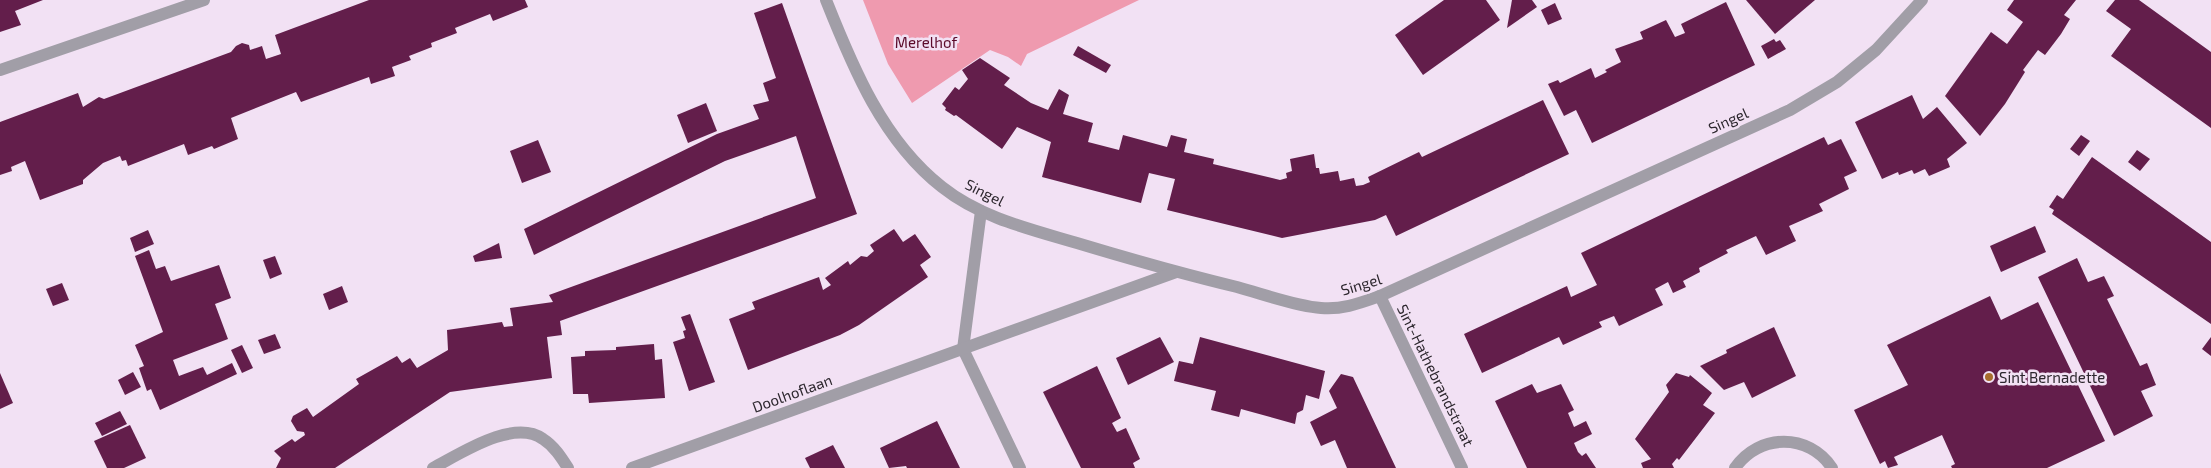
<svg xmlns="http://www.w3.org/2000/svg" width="2211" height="468" viewBox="0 0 2211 468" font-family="'Exo 2',sans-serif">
  <rect width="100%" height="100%" fill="#f2e1f4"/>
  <polygon fill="#ef9aaf" points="863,0 1139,0 1027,54 1021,66 1008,57 990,50 912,103 888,64"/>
  <g fill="#631e4b">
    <polygon points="0,0 43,0 15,11 21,25 0,32"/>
    <polygon points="369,0 525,0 528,7 493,21 490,14 455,28 457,33 431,43 432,47 409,56 411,60 392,67 395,76 371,84 369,77 301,102 296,92 231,118 238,139 214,149 212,146 188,155 184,144 128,166 126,160 122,161 120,156 103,163 83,180 83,184 40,200 25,161 11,167 12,171 0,175 0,122 78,93 83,107 99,97 104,99 231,52 236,46 242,43 249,45 250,50 262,46 266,59 281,54 275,35"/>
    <polygon points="1444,0 1486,0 1500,20 1423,75 1395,35"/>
    <polygon points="1512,0 1532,0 1537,7 1507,28"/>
    <polygon points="1746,0 1815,0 1775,34"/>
    <polygon points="2014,0 2076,0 2064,15 2070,19 2061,34 2045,55 2038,50 2023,70 2025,72 2005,104 1980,136 1945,96 1991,32 2007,44 2023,22 2007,10"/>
    <polygon points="2115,0 2139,0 2211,52 2211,128 2111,56 2131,29 2106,11"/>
    <polygon points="1726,2 1755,65 1592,143 1576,110 1564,116 1548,84 1558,80 1560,83 1591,68 1595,78 1607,72 1605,70 1621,62 1615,49 1643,39 1640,32 1666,20 1675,37 1685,33 1681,24"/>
    <polygon points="782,3 857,214 560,321 562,335 547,337 552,378 450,392 335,468 276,468 281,458 274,451 292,439 295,442 305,435 304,432 297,431 291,421 293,416 307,408 313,417 359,384 356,379 397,356 402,363 410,358 417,368 448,350 447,330 502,322 504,327 513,326 510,308 553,302 549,295 816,198 796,136 725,161 534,255 524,229 717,134 759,119 753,105 769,101 763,83 776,78 754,13"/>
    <polygon points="1555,3 1562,19 1548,25 1541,10"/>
    <polygon points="1774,39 1776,42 1780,40 1786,49 1768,59 1761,46"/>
    <polygon points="1078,46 1111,65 1106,73 1073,55"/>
    <polygon points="980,58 1010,78 1004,85 1031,103 1048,110 1059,89 1069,95 1063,114 1093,123 1088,142 1119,150 1123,135 1167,147 1171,135 1187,139 1184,152 1214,159 1213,164 1280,180 1287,178 1286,173 1292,171 1290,159 1314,154 1316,168 1319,168 1320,174 1338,171 1340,181 1354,178 1356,186 1363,185 1370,182 1368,177 1419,152 1422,157 1543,100 1569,154 1396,236 1386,215 1375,220 1282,238 1167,210 1175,179 1149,173 1141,203 1042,177 1051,142 1017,127 1002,149 956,115 954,116 945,110 946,108 942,104 955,87 959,90 968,79 962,70"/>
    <polygon points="1912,95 1923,119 1937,107 1967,143 1947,159 1950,167 1929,176 1925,169 1914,174 1912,170 1899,175 1898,172 1882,179 1855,122"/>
    <polygon points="706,103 717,131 688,143 677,115"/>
    <polygon points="2081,135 2090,141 2079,156 2070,149"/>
    <polygon points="1824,137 1828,145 1841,139 1857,171 1844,177 1849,189 1819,204 1823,211 1789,226 1796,241 1766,255 1756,236 1726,250 1728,253 1699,268 1700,272 1683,281 1686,287 1673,293 1668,282 1655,289 1663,305 1646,313 1619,326 1614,316 1599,322 1602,327 1563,345 1559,337 1482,373 1464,334 1567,286 1571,297 1597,285 1581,253"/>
    <polygon points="538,140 551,172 522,183 510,151"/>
    <polygon points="2137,150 2150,159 2140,171 2128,162"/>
    <polygon points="2092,157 2211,242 2211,324 2052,214 2054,210 2049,207 2057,195 2063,199"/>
    <polygon points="2035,226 2046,252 2001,272 1990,246"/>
    <polygon points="894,229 903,242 915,234 931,257 920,265 928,277 859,325 840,335 748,370 729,319 755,309 752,302 819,277 823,290 831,285 825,278 848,261 850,265 861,256 867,257 874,251 870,245"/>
    <polygon points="148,230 154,244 135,252 130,238"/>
    <polygon points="499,243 502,258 475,262 473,256"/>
    <polygon points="149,250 156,269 165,266 171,281 219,265 231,298 215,304 228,339 173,360 179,376 203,367 207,375 232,363 237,374 160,410 151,389 147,391 139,368 144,366 135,345 163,332 135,256"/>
    <polygon points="275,256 282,274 270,279 263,260"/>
    <polygon points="2077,258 2088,282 2104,276 2114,296 2107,299 2140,366 2147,363 2156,385 2141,391 2153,416 2114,436 2038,277"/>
    <polygon points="62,283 69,300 53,306 46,289"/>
    <polygon points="342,286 348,302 329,310 323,294"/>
    <polygon points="1990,296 2001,320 2038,302 2105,441 2047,468 1952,468 1951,466 1955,464 1942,435 1894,457 1898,465 1888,468 1885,461 1880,464 1854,410 1908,385 1887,345"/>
    <polygon points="690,314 715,382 689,391 673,342 685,338 683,331 686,330 681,317"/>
    <polygon points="1774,327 1796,376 1752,398 1744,382 1724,390 1700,366 1727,353 1726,350"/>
    <polygon points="275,334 281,348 264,354 258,340"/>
    <polygon points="1160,337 1174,362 1128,385 1116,358"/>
    <polygon points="1200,337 1325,371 1319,399 1306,395 1303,410 1297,413 1295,424 1241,409 1239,417 1211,410 1216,391 1174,381 1179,361 1193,364"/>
    <polygon points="2211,337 2211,356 2202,349"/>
    <polygon points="654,344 655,360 662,359 665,398 589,403 588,394 573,394 571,357 585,356 585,351 616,350 616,347"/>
    <polygon points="242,345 253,368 242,373 231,350"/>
    <polygon points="1097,366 1121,418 1112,423 1117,432 1126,428 1140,459 1133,463 1135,468 1081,468 1043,392"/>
    <polygon points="133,372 141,387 125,395 118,380"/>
    <polygon points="0,373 13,403 0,409"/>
    <polygon points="1676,373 1689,377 1690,375 1712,393 1703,405 1715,413 1679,460 1677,458 1672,464 1674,468 1643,468 1641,463 1651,459 1635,439 1669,392 1666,385"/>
    <polygon points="1341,374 1353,377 1396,468 1347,468 1335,440 1321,446 1310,422 1337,408 1329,391"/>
    <polygon points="1532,384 1537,393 1561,384 1574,410 1568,413 1574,427 1586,421 1592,434 1574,443 1578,452 1582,456 1586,453 1596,468 1527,468 1495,401"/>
    <polygon points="120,411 127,424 102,436 95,423"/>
    <polygon points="937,421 960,468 907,468 906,466 889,468 880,448"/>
    <polygon points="130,425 146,458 124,468 107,468 94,441"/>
    <polygon points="833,445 845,468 810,468 805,458"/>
  </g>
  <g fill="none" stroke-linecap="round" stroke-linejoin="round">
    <g stroke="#a19ea7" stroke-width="12">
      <path d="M826 0C853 68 883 141 942 187 981 218 1030 229 1077 243 1130 259 1183 274 1237 287 1263 294 1295 306 1321 308 1342 310 1360 303 1380 296L1790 110 1837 82 1876 50 1922 0"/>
      <polyline points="0,70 204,0"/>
      <polyline points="981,211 963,349 1020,468"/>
      <polyline points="1380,296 1462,468"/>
      <path d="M433 468C460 454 513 418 543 439 554 446 561 457 568 468"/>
      <polyline points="632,468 1176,272"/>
      <path d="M1735 468C1759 433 1809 433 1832 468"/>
    </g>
  </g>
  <circle fill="#a76d2d" stroke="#f2e1f4" stroke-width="2" cx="1989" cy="377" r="5"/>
  <g text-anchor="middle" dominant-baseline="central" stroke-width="5" stroke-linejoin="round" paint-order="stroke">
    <g font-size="15" fill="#5b0a2a" stroke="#f2e1f4">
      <text x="926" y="42">Merelhof</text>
    </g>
    <g font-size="15" fill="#2d272e" stroke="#f2e1f4">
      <text transform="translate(1728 120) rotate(-24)">Singel</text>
      <text transform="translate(985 192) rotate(27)">Singel</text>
      <text transform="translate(1361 284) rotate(-17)">Singel</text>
      <text transform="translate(1436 375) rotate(64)">Sint-Hathebrandstraat</text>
      <text transform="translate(792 393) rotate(-20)">Doolhoflaan</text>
    </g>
    <g font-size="15" fill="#2d272e" stroke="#f2e1f4" text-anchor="start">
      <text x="1999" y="377">Sint Bernadette</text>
    </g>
  </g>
</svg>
